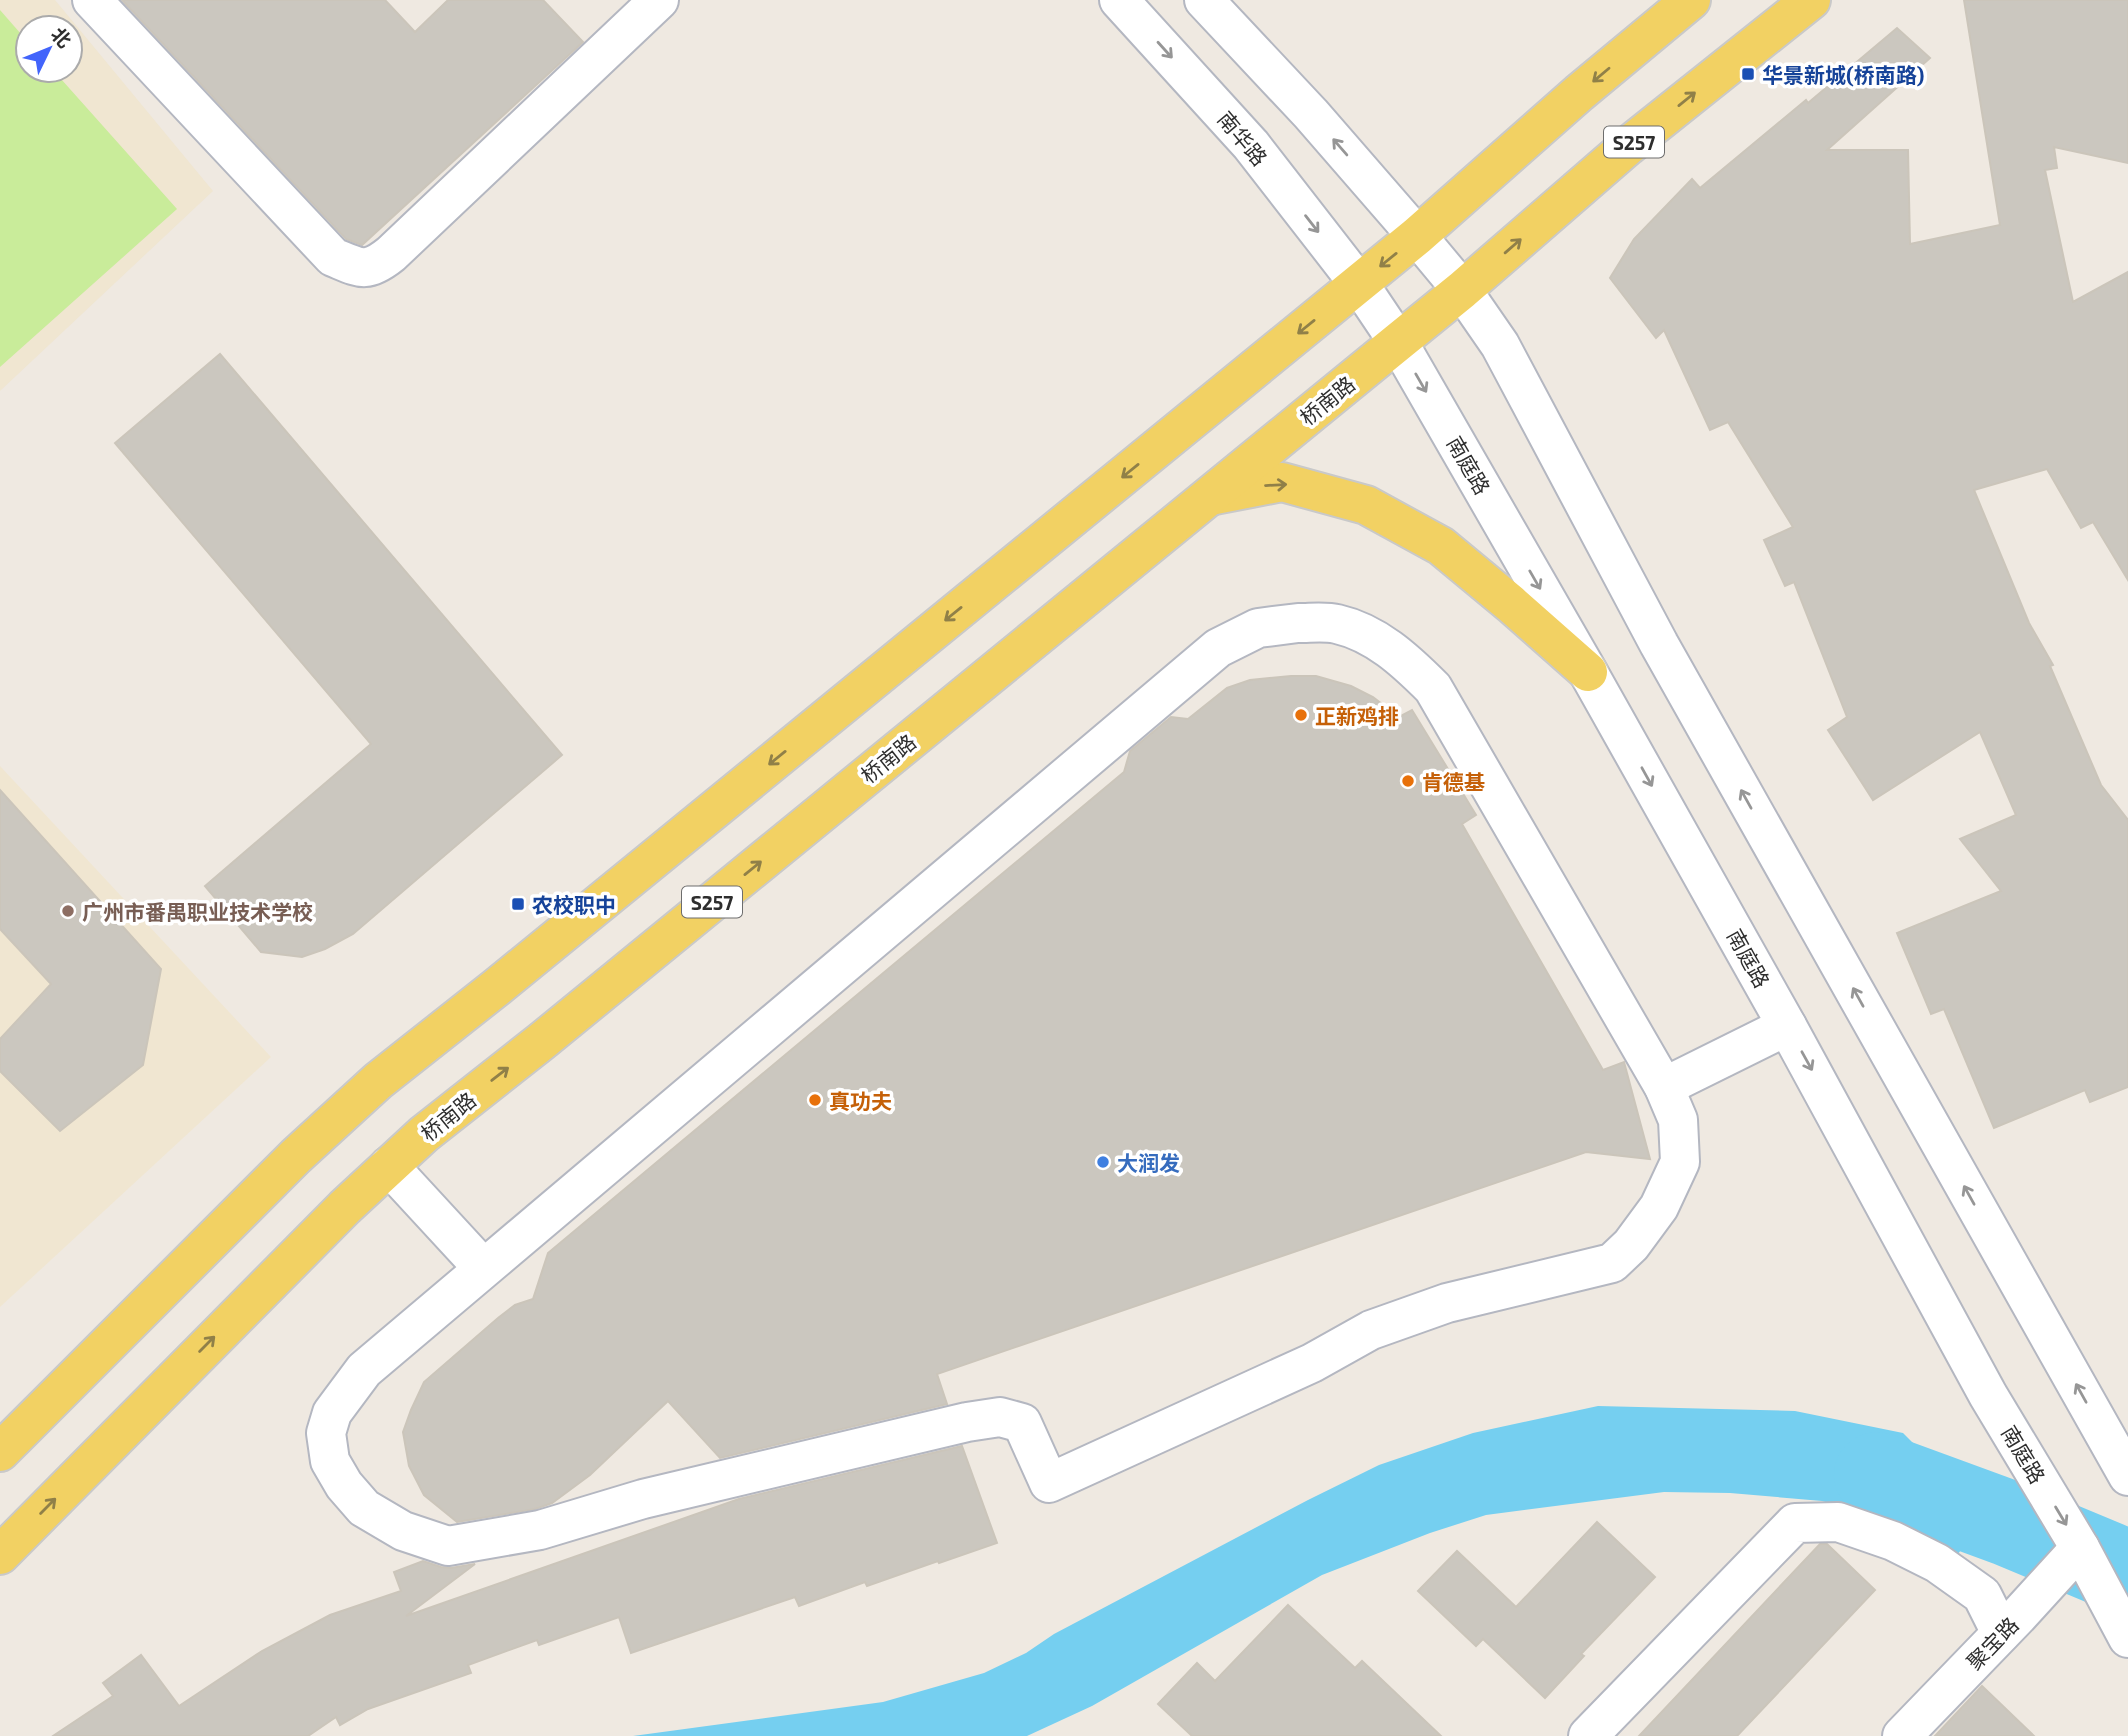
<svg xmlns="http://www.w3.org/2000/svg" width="2128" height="1736" viewBox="0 0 2128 1736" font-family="'Exo 2','Noto Sans SC',sans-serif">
  <rect width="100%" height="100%" fill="#efe9e1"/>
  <g fill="#f0e6d1" fill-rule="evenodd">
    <path d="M0 0H55L213 191 0 391ZM28 28H70V70H28Z"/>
    <polygon points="0,766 271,1057 0,1307"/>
  </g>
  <polygon fill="#c9ec9a" points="0,10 28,42 28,70 53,70 177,209 0,367"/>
  <polygon fill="#75cff0" points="1598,1406 1795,1411 1903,1433 1986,1516 1955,1558 1889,1520 1822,1501 1730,1493 1664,1492 1486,1515 1430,1533 1322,1575 1092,1706 1027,1736 633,1736 883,1702 984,1673 1026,1653 1054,1634 1308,1500 1379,1465 1473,1433"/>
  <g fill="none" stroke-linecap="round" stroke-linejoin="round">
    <polyline stroke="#75cff0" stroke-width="86" points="1877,1475 2008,1523 2128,1573"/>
  </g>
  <g fill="#cbc7bf" stroke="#cbc5ba" stroke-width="2">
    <polygon points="122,0 385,0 415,32 448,0 543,0 583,42 362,245 346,239"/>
    <polygon points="1964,0 2128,0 2128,163 2054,147 2057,168 2045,170 2073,302 2128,272 2128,580 2093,522 2081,528 2047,469 1974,490 2029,623 2053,665 2050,666 2101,785 2128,820 2128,1087 2090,1102 2085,1090 1994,1128 1944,1009 1931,1014 1897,933 2001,891 1960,839 2016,815 1980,732 1873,800 1828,730 1847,717 1794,582 1785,586 1764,540 1793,527 1728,422 1710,430 1664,330 1656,338 1610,278 1634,239 1692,179 1700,188 1806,100 1808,103 1897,28 1930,58 1827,150 1908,150 1910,244 2000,225"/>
    <polygon points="220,354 562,755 353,934 325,949 302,957 261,952 205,886 371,744 115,443"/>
    <polygon points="1291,676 1316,676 1351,686 1373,697 1399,717 1412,710 1476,815 1462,824 1603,1070 1624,1062 1650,1159 1586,1152 937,1374 947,1404 720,1458 668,1401 590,1475 552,1503 535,1509 457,1522 424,1495 409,1466 403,1432 411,1410 424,1382 498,1318 515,1305 533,1299 548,1253 1124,772 1130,751 1171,717 1188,719 1227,688 1250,680"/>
    <polygon points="0,790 161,969 143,1065 60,1131 0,1071 0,1039 51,984 0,929"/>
    <polygon points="962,1446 997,1543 939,1563 938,1561 867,1586 865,1582 799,1606 795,1597 631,1653 619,1617 539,1645 537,1640 468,1665 471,1673 368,1709 340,1725 336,1717 308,1736 53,1736 113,1696 103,1683 141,1655 179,1706 262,1651 330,1615 401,1591 394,1572 423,1561 441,1567 451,1568 475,1564 406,1616 739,1499"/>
    <polygon points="1597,1522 1655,1577 1581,1654 1584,1656 1545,1698 1483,1639 1476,1646 1418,1591 1457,1551 1516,1607"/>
    <polygon points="1820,1544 1827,1544 1875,1590 1737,1736 1639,1736"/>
    <polygon points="1288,1605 1355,1668 1362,1661 1441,1736 1192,1736 1158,1704 1197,1663 1215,1681"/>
    <polygon points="1982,1686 2034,1736 1935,1736"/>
  </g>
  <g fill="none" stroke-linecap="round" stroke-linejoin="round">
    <defs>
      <g id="minor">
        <path d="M92 0 333 257C360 268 366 274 391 254L659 0"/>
        <polyline points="1119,0 1251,145 1359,284 1398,342 1588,672 1787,1026 1988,1395 2080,1548 2128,1638"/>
        <polyline points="1204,0 1311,114 1417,236 1462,290 1500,345 1659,644 2128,1476"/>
        <path d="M1298 623C1311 623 1325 621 1337 624 1376 633 1405 660 1433 688L1664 1087 1678 1120 1680 1162 1659 1207 1631 1245 1612 1263 1447 1303 1371 1330 1312 1363 1049 1483 1022 1423 1000 1417 967 1422 643 1499 540 1530 448 1546 403 1531 364 1508 344 1485 330 1461 326 1433 332 1413 364 1370 1218 648 1258 628Z"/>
        <polyline points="1664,1087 1787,1026"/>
        <polyline points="389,1166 483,1268"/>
        <polyline points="1588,1736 1795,1523 1838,1522 1893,1541 1937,1563 1982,1595 2001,1633"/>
        <polyline points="1902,1736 2018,1616 2080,1548"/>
      </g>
      <g id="major">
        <polyline points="1215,495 1282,482 1366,505 1441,546 1511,604 1588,672"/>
        <polyline points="0,1452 296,1156 378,1081 497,987 1417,236 1579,93 1691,0"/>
        <polyline points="0,1555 345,1207 424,1134 542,1041 1398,342 1462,290 1628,146 1811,0"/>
      </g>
    </defs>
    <use href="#minor" stroke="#b4b7c1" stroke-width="42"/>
    <use href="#major" stroke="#c9c9c9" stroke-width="42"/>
    <use href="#minor" stroke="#fff" stroke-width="38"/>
    <use href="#major" stroke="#f2d163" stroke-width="38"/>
  </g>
  <defs><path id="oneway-shaft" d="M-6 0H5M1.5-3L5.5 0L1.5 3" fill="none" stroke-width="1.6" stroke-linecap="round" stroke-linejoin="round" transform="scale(1.75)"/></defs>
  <g stroke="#969696">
    <use href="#oneway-shaft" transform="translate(1165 50) rotate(48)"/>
    <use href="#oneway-shaft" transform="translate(1340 147) rotate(-131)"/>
    <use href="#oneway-shaft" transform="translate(1312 224) rotate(52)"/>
    <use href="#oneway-shaft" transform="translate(1421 383) rotate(60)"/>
    <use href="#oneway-shaft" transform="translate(1535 580) rotate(60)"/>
    <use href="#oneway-shaft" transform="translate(1647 777) rotate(61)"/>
    <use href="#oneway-shaft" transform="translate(1746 799) rotate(-119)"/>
    <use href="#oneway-shaft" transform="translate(1858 997) rotate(-119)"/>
    <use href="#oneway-shaft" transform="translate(1807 1061) rotate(61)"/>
    <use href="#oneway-shaft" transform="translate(1969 1195) rotate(-119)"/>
    <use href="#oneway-shaft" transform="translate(2081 1393) rotate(-119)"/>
    <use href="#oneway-shaft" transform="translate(2061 1516) rotate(59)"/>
  </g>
  <g stroke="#908048">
    <use href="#oneway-shaft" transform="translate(1601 75) rotate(140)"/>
    <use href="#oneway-shaft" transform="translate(1687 99) rotate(-39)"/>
    <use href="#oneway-shaft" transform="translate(1513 246) rotate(-41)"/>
    <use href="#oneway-shaft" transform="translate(1388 260) rotate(141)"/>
    <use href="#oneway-shaft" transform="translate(1306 327) rotate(141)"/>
    <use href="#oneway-shaft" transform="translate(1130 471) rotate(141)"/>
    <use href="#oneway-shaft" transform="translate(1276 485) rotate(-3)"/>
    <use href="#oneway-shaft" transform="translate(953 614) rotate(141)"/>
    <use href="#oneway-shaft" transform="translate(777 758) rotate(141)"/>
    <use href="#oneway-shaft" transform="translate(753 868) rotate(-39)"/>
    <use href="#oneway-shaft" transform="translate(500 1074) rotate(-38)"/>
    <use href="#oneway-shaft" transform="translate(207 1344) rotate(-45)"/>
    <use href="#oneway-shaft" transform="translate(48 1506) rotate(-45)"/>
  </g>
  <g fill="#1a4fb4" stroke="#fff" stroke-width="2.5">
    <rect x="1741" y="67" width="14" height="14" rx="3.5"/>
    <rect x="511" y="897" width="14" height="14" rx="3.5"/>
  </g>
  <g fill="#e8710a" stroke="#fff" stroke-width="2.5">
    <circle cx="1301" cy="715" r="7"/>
    <circle cx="1408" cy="781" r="7"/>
    <circle cx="815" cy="1100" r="7"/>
  </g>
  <circle fill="#8d6e63" stroke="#fff" stroke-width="2.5" cx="68" cy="911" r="7"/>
  <circle fill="#3f7fe0" stroke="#fff" stroke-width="2.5" cx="1103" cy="1162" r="7"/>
  <g text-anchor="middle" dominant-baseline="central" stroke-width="7" stroke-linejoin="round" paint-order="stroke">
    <g fill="#fff" stroke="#6d6d6d" stroke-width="2">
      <rect x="1604" y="126.5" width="60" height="31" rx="5"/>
      <rect x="682" y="886.5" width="60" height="31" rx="5"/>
    </g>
    <g font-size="19" font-weight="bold" fill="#2e2e2e">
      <text x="1634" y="142">S257</text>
      <text x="712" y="902">S257</text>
    </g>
    <g font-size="21" font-weight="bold" fill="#164399" stroke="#fff" text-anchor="start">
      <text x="1762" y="74">华景新城(桥南路)</text>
      <text x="532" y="904">农校职中</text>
    </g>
    <g font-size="21" fill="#2e2e2e" stroke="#fff">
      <text transform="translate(1243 138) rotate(50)">南华路</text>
      <text transform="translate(1327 400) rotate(-39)">桥南路</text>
      <text transform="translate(1469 465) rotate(60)">南庭路</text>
      <text transform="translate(888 758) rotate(-39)">桥南路</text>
      <text transform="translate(1749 958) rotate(61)">南庭路</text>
      <text transform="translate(448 1116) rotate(-39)">桥南路</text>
      <text transform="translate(2024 1454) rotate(59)">南庭路</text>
      <text transform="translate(1992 1643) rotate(-46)">聚宝路</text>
    </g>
    <g font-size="21" font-weight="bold" fill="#c56008" stroke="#fff" text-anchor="start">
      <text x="1315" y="715">正新鸡排</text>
      <text x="1422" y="781">肯德基</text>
      <text x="829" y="1100">真功夫</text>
    </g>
    <g font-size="21" font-weight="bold" fill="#785e54" stroke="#fff" text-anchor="start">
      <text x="82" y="911">广州市番禺职业技术学校</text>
    </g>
    <g font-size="21" font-weight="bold" fill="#366cbe" stroke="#fff" text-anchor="start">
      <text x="1117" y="1162">大润发</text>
    </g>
  </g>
  <g transform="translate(49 49) rotate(47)"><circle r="33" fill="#ffffff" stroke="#ababab" stroke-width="2"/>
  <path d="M0-5L12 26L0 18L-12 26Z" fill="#4264fb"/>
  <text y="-10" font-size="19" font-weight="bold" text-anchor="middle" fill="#2e2e2e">北</text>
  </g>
</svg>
